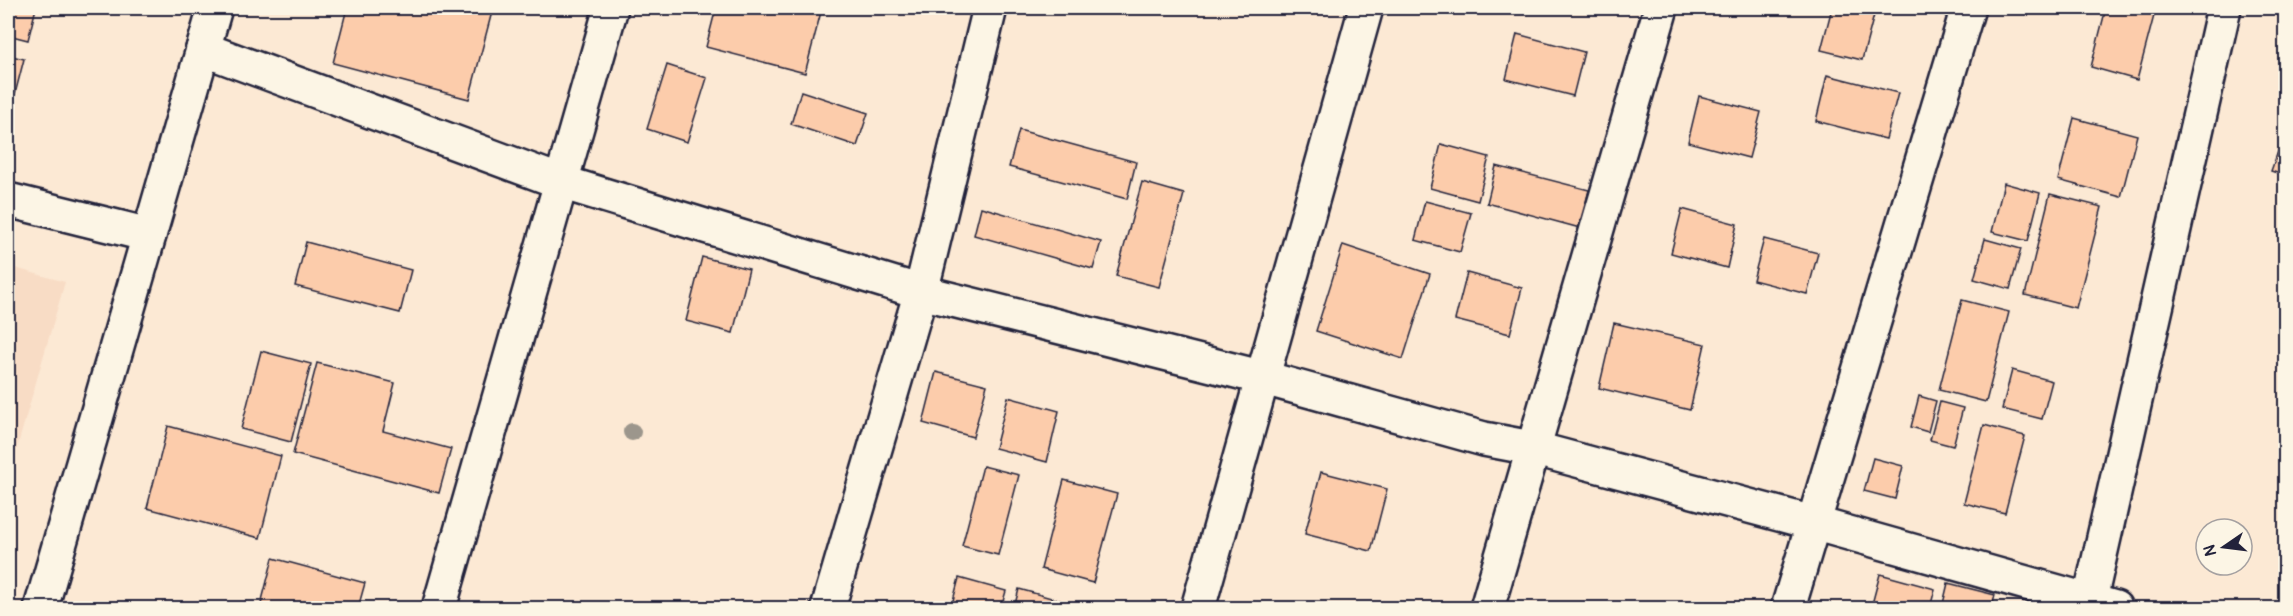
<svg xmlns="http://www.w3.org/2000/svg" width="2293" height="616" viewBox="0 0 2293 616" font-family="Pangolin,sans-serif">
  <rect width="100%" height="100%" fill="#fce9d4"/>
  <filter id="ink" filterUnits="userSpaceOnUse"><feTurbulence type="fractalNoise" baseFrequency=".0167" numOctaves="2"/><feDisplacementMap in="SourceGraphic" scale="12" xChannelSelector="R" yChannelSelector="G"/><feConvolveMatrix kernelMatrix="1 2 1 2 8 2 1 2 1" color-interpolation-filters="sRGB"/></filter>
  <g filter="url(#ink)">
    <polygon fill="#f8dcc5" points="8,266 65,282 8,479"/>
    <g fill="#fcccab" stroke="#22223b" stroke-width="1.5">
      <polygon points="8,8 36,8 28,40 8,35"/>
      <polygon points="347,8 493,8 469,99 333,63"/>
      <polygon points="716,8 822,8 805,73 706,47"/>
      <polygon points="1832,8 1847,8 1874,15 1862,60 1821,50"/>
      <polygon points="2106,8 2156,8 2137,80 2091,67"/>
      <polygon points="1517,34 1584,52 1573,96 1506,79"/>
      <polygon points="8,55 24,59 8,121"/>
      <polygon points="667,65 707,78 687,142 647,129"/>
      <polygon points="1827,75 1898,93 1886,139 1816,121"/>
      <polygon points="801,91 868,113 857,146 791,124"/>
      <polygon points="1699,96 1761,112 1749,158 1688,142"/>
      <polygon points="2074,118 2137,135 2121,197 2058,180"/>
      <polygon points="2286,129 2286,176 2271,171"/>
      <polygon points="1019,130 1136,162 1127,199 1009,167"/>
      <polygon points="1441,144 1489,157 1478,201 1430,188"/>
      <polygon points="1496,166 1589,190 1580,228 1487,203"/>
      <polygon points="1142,182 1184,194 1159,287 1116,276"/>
      <polygon points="2004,183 2040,193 2028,241 1992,232"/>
      <polygon points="2050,194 2102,207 2076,308 2025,295"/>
      <polygon points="1425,201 1471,213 1460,252 1415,240"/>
      <polygon points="981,207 1101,242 1093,269 974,235"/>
      <polygon points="1682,209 1737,224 1727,268 1671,253"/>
      <polygon points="1764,239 1818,253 1807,294 1753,280"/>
      <polygon points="1985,239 2021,249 2010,289 1974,279"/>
      <polygon points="306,242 411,270 400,313 295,286"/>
      <polygon points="1343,245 1430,274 1403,359 1316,331"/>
      <polygon points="702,257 749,269 733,333 686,321"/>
      <polygon points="1467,273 1522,288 1510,334 1455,320"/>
      <polygon points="1962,300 2009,312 1986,402 1939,390"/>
      <polygon points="1614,323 1705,344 1690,410 1599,388"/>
      <polygon points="261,351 311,364 291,442 241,429"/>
      <polygon points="317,363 395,383 383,431 451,449 439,493 293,454"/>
      <polygon points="2012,370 2052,381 2042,419 2002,409"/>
      <polygon points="936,372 987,385 973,437 923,423"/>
      <polygon points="1919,396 1936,401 1928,432 1911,427"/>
      <polygon points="1008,397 1059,411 1047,462 995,448"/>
      <polygon points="1940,402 1963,408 1953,446 1930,440"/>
      <polygon points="1984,425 2025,436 2005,513 1964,503"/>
      <polygon points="168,426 281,456 260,538 147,508"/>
      <polygon points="1873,458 1903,466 1895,499 1864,491"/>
      <polygon points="983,466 1019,475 998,555 962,546"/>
      <polygon points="1321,472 1387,489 1371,551 1305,534"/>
      <polygon points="1064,480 1117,494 1093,583 1041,569"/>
      <polygon points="273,558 365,583 358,608 260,608"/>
      <polygon points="1880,574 1935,589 1930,608 1871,608"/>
      <polygon points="959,578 1006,591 1001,608 951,608"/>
      <polygon points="1948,583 1995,595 1992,608 1942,608"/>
      <polygon points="1019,589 1062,601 1060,608 1014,608"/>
    </g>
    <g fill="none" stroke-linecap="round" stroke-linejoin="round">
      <defs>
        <g id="minor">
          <polyline points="203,49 561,182 921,292 1264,378 1484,439 1532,448 1813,523 2115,608"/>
          <polyline points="8,200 149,235"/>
          <polyline points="41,608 215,8"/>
          <polyline points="439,608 611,8"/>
          <polyline points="828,608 921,292 990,8"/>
          <polyline points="1198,608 1366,8"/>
          <polyline points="1487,608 1661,8"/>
          <polyline points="1788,608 1968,8"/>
          <polyline points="2088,608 2224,8"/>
        </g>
      </defs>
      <use href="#minor" stroke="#22223b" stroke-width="38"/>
      <use href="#minor" stroke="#fcf5e5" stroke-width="33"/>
    </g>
    <circle fill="#9c968c" cx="632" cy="432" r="9"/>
  </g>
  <rect width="2293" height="616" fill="none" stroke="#fcf5e5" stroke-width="30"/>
  <rect x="15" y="15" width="2263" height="586" fill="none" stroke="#22223b" stroke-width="2" filter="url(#ink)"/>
  <g transform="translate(2224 547) rotate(256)"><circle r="28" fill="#fcf5e5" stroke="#a5a1a1" stroke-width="1.5"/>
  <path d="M0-4.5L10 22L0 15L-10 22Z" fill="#22223b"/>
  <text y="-9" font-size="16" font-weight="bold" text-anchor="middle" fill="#22223b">N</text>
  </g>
</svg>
